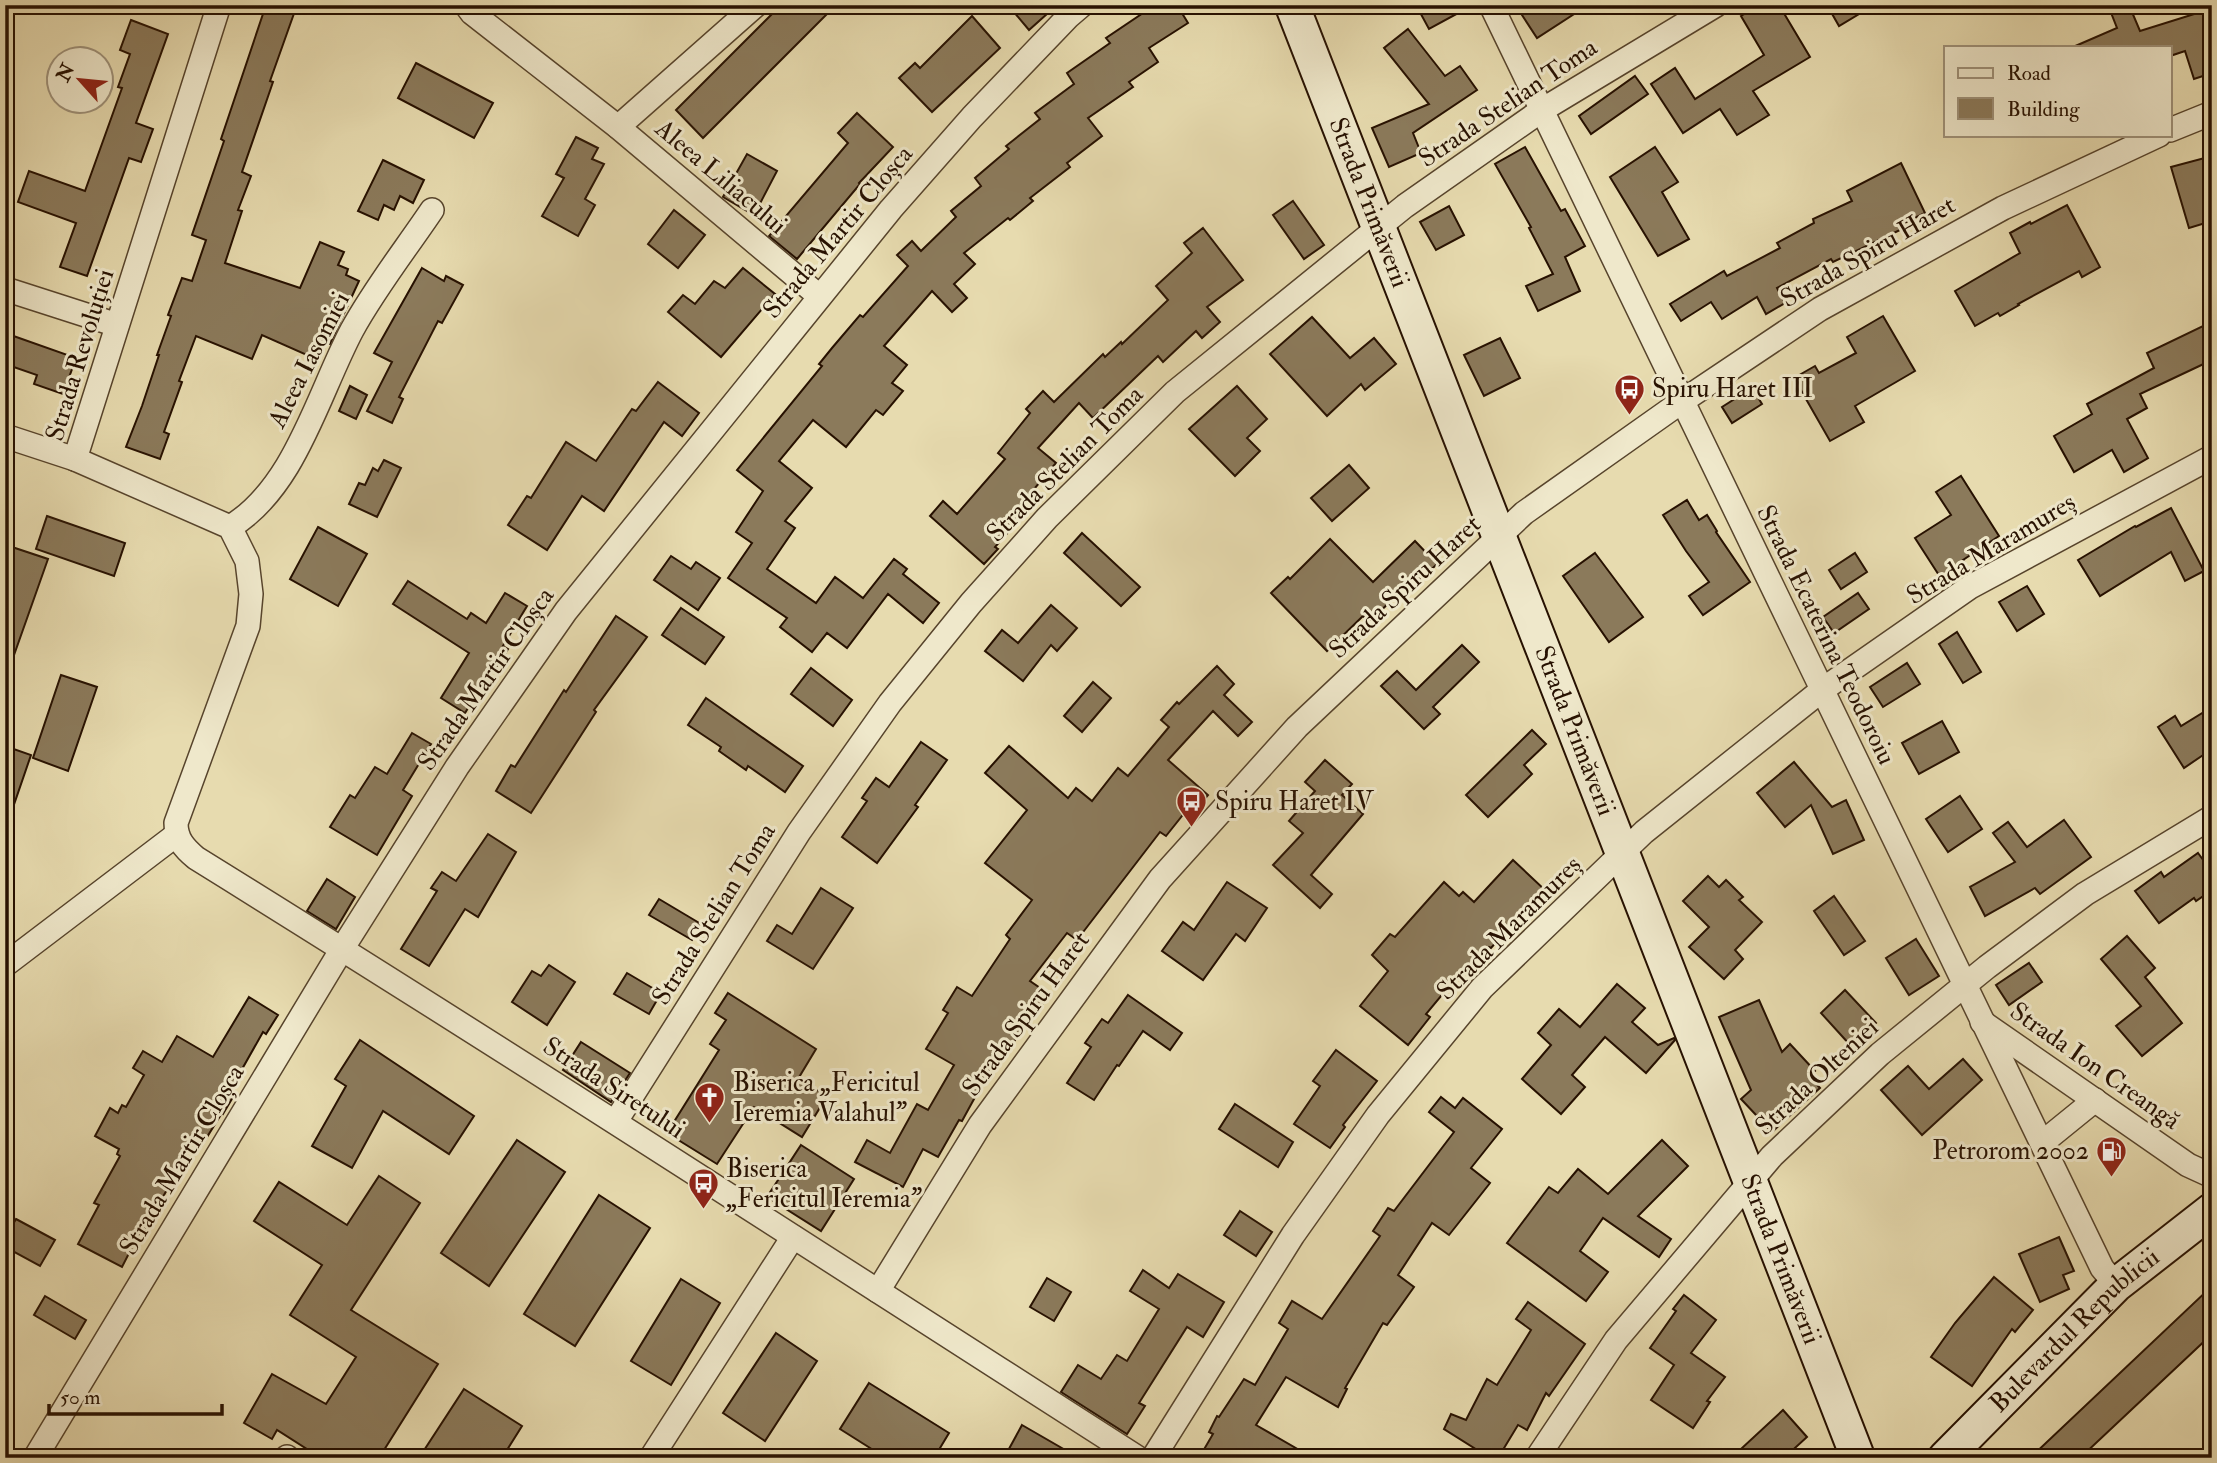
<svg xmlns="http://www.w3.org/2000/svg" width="2217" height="1463" viewBox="0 0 2217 1463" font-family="'IM FELL Double Pica',serif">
  <rect width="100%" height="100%" fill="#e7dbaf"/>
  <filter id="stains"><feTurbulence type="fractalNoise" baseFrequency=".00286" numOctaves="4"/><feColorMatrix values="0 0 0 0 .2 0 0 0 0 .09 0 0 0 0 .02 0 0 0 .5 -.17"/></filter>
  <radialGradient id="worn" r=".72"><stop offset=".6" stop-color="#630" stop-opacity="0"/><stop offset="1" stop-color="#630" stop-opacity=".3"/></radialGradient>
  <g fill="#8b7a5b" stroke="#271101" stroke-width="2">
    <polygon points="266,5 297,5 270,81 273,82 242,172 251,176 238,210 242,211 225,263 300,288 320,242 344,252 338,265 348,269 346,275 359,281 330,344 325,342 322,350 313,346 309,356 262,335 252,359 196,336 179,381 182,382 164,432 169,434 160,459 126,447 142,406 159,355 157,355 171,316 168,315 182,278 192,281 206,240 192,235 224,141 221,139"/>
    <polygon points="781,5 836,5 703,138 676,110"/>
    <polygon points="1008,5 1057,5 1029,30"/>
    <polygon points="1155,5 1177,5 1188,23 1149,48 1158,62 1129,82 1133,87 1088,118 1102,136 1067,163 1070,167 1030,198 1033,201 1010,220 1008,218 964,253 975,264 954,284 967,298 952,312 932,291 884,346 907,365 892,383 903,391 883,415 876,410 846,447 813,420 779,461 812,488 785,521 795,528 767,569 816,603 835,577 863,598 894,559 907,569 903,574 939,603 923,623 888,594 847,648 827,633 812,652 780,627 787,618 728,578 752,543 736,532 763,491 737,470 822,366 819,364 832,348 860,315 863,317 908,266 897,255 912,241 921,251 956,217 951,211 981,186 975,178 1009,149 1006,146 1040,119 1035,113 1074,84 1067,73 1110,43 1106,38"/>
    <polygon points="1416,5 1473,5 1429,29"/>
    <polygon points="1536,5 1588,5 1537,38 1522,15"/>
    <polygon points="1759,5 1779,5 1810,57 1753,91 1769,115 1737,135 1720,109 1683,133 1651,84 1675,68 1695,99 1764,55 1741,16"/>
    <polygon points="1827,5 1874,5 1839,26"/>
    <polygon points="2108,5 2129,5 2140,31 2207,10 2212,25 2212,73 2194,79 2185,51 2170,56 2170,47 2073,47 2117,28"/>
    <polygon points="972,16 1000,48 932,112 899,78 915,63 920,68"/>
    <polygon points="131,20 168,34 136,123 153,129 141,162 129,158 87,276 60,267 76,223 18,202 29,171 85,191 122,88 118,87 130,54 120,50"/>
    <polygon points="1408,29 1445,76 1460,66 1477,90 1413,133 1421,153 1389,167 1372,128 1429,104 1384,48"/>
    <polygon points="416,63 493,103 474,138 398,98"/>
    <polygon points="1635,76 1648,94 1591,134 1579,116"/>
    <polygon points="857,113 893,147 859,183 860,184 797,259 769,236 848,143 838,133"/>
    <polygon points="576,137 598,148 592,159 604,164 585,199 595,205 578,236 542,216 564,178 556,174"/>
    <polygon points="1525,147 1561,211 1565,209 1585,246 1565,257 1580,291 1538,311 1526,286 1553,274 1529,228 1531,227 1495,164"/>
    <polygon points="1655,147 1678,182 1662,192 1689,239 1658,256 1610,177"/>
    <polygon points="747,154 777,171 754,215 723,197"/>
    <polygon points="2212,156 2212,221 2189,228 2171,167"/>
    <polygon points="383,160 424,180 413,203 400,196 394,210 384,205 378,220 358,211"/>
    <polygon points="1901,163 1925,213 1898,226 1900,230 1833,262 1831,259 1777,288 1785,303 1766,314 1757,297 1722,319 1711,302 1681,321 1670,304 1724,271 1727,276 1780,248 1777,243 1814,223 1813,219 1852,201 1847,191"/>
    <polygon points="1293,201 1324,245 1304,259 1273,215"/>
    <polygon points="2067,205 2100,267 2082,277 2079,271 2018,304 2019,305 2000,316 1998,313 1975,326 1955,291 2020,253 2010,233 2030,222 2031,224"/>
    <polygon points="1449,206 1464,235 1436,250 1420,222"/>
    <polygon points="674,210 705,235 678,268 648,244"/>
    <polygon points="1203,228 1243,280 1207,307 1220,322 1202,338 1196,331 1163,362 1158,356 1093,418 1079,403 1038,448 1056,463 1019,507 1025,513 995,547 998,549 984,564 930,516 943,501 957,514 1005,459 998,453 1030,413 1026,409 1043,391 1054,402 1103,354 1105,357 1121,342 1122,344 1168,300 1156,286 1192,253 1184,243"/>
    <polygon points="422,268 444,281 446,276 463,285 442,323 438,321 399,397 403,399 392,423 367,411 392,362 374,353"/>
    <polygon points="743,268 775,294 721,357 668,312 683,295 695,304 714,281 725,288"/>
    <polygon points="1883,316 1915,371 1855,406 1864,422 1830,441 1794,378 1815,366 1819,373 1856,353 1847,337"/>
    <polygon points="1312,317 1350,358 1374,338 1396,364 1365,390 1361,384 1327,416 1270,354"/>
    <polygon points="2203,326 2212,345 2212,360 2140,394 2147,408 2127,419 2148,458 2124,472 2112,450 2074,472 2054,436 2092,414 2087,404 2154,368 2147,353"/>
    <polygon points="5,333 76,358 63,394 34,384 37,375 5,364"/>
    <polygon points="1500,338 1520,378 1484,396 1464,355"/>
    <polygon points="658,382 699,413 682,436 664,422 604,511 582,496 547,550 508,525 527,496 531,498 566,442 596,461 632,409 636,411"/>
    <polygon points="350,386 367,395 356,419 339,411"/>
    <polygon points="1237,386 1267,419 1247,438 1260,451 1235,476 1189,429"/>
    <polygon points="1752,388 1762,404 1732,423 1722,407"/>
    <polygon points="384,460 401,468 377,517 349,504 359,483 365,485 373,468 378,471"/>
    <polygon points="1349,465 1369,488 1332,521 1311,498"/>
    <polygon points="1961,476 1999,536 1963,560 1966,565 1942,580 1915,538 1951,515 1936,492"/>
    <polygon points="1687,500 1699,520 1707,515 1717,531 1716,532 1750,582 1703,615 1689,596 1709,582 1686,551 1663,515"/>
    <polygon points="2171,508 2204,571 2185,581 2171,552 2100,596 2078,560 2135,526 2136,527"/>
    <polygon points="47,516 125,543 114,576 36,549"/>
    <polygon points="318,527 367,554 338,606 290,579"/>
    <polygon points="1082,533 1140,587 1121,606 1064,553"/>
    <polygon points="1330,539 1373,582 1415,541 1437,564 1400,600 1396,596 1369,622 1363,616 1327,651 1271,593 1288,577 1290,579"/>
    <polygon points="9,546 48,559 8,672 5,671 5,556"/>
    <polygon points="1595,553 1643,617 1609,642 1563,576"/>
    <polygon points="1855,553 1867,572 1841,589 1829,570"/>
    <polygon points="671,556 691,569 696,562 720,578 698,610 654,580"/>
    <polygon points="408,581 467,619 471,613 486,623 505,593 527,606 503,646 508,649 495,669 492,668 465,713 441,698 469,653 393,604"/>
    <polygon points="2027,586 2044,614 2017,631 1999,602"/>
    <polygon points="1858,593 1869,609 1834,633 1823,617"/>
    <polygon points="1051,605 1077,628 1057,651 1051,645 1023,681 985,651 1002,630 1018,643"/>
    <polygon points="681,608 724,637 705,664 662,635"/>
    <polygon points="616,616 647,637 594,710 596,712 531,813 496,791 511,765 515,767 564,690 566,692"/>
    <polygon points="1957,632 1981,672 1963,683 1939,644"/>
    <polygon points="1462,645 1479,662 1433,707 1440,714 1424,729 1381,686 1397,671 1416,690"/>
    <polygon points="1907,663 1920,684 1883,707 1870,687"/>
    <polygon points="1217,666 1234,684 1224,695 1252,722 1238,736 1213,711 1168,760 1208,795 1195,810 1190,806 1166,836 1160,832 1077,940 1067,933 1030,981 1049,994 1036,1015 1032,1012 1009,1050 1003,1046 962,1121 959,1120 938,1157 923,1149 903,1187 855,1162 867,1140 890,1153 917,1104 928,1110 954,1065 926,1049 948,1013 943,1010 957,987 972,996 1010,939 1006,935 1032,900 985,863 1027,810 985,773 1009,746 1068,798 1076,788 1092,801 1118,768 1128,776 1169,727 1161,720 1177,702 1179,704"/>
    <polygon points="811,668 852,700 833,726 791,694"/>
    <polygon points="61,675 97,687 68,771 33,758"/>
    <polygon points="1093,682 1111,698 1082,732 1064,716"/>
    <polygon points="706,698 803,766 785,792 748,766 746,770 719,751 721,747 688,725"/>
    <polygon points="2212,707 2212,749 2184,768 2158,727 2175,716 2181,726"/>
    <polygon points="1942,721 1959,752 1919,774 1902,743"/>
    <polygon points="1532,730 1546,744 1524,765 1532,774 1488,817 1466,795"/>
    <polygon points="412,733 431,744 403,790 412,796 377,855 330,827 350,795 355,798 375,767 387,774"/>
    <polygon points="921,742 947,760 915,805 918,807 877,863 842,837 867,801 862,798 876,778 889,787"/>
    <polygon points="5,746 31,755 8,822 5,821"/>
    <polygon points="1325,760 1352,784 1342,795 1363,814 1311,875 1332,894 1320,908 1273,865 1303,833 1289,821 1315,791 1305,782"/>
    <polygon points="1794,762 1832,807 1846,800 1864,840 1833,854 1811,805 1785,827 1757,793"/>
    <polygon points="1960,796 1982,829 1948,852 1926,819"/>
    <polygon points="2064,820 2091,857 2040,894 2035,888 1985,916 1970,887 2015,862 1993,833 2008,822 2027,847"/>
    <polygon points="488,834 516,852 478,917 465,909 429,966 401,949 437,891 431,888 442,872 456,881"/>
    <polygon points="2198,853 2212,872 2212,890 2196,901 2194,898 2159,923 2135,891 2161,872 2164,877"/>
    <polygon points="1513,860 1546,891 1529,910 1527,908 1491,948 1489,947 1463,975 1460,973 1426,1014 1430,1017 1408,1045 1360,1006 1388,971 1372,955 1390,934 1395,937 1444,882 1459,896 1463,892 1474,902"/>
    <polygon points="1708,876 1719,887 1726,880 1743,897 1739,900 1762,922 1735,950 1743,959 1724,979 1689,947 1709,927 1683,901"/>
    <polygon points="327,879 355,897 336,929 307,911"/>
    <polygon points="1227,882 1267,908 1245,941 1236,934 1203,980 1162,951 1183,922 1194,930"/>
    <polygon points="821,888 853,908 813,969 767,941 777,925 792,934"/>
    <polygon points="1834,896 1865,941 1844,955 1814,911"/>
    <polygon points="659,899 701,924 692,940 649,915"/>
    <polygon points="2127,936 2155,968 2145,977 2182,1023 2142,1056 2116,1026 2141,1006 2101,959"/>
    <polygon points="1916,939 1939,976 1909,995 1886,958"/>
    <polygon points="2029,963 2042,982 2009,1005 1996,985"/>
    <polygon points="549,965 575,982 547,1025 512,1002 532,971 541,976"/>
    <polygon points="627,973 661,993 649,1014 614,994"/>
    <polygon points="1617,984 1645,1008 1632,1022 1658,1045 1674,1038 1675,1040 1646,1073 1605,1037 1572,1075 1585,1087 1561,1114 1522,1079 1551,1045 1538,1033 1559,1009 1580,1027"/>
    <polygon points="1845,990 1876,1023 1851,1046 1821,1013"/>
    <polygon points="728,993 816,1049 798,1079 827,1096 802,1137 754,1107 717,1164 667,1133 719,1050 710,1044 726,1020 715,1013"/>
    <polygon points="1128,995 1182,1033 1170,1050 1143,1031 1119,1066 1117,1065 1094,1100 1067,1083 1091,1047 1085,1043 1102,1019 1108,1023"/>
    <polygon points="249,997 278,1015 266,1034 263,1032 228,1094 233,1097 223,1114 222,1113 202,1145 194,1140 145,1230 142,1228 122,1267 78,1244 99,1205 94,1203 120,1156 117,1154 119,1149 95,1136 110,1108 118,1113 122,1105 126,1107 144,1075 133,1068 143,1051 162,1062 177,1036 213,1057"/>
    <polygon points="1759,1000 1782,1052 1790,1044 1815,1071 1809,1076 1820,1088 1772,1132 1741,1099 1751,1090 1719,1017"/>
    <polygon points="360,1040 474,1116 449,1154 383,1111 352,1168 312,1146 346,1086 335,1079"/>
    <polygon points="581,1042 630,1073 611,1102 563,1070"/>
    <polygon points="1336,1050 1377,1081 1343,1125 1345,1127 1330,1148 1294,1124 1320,1086 1313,1081"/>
    <polygon points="1963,1059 1982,1080 1922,1135 1881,1090 1908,1066 1929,1089"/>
    <polygon points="1441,1097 1455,1108 1463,1098 1502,1129 1471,1168 1490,1183 1449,1235 1432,1223 1398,1275 1414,1287 1387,1325 1383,1323 1345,1388 1347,1389 1338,1407 1286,1377 1256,1425 1313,1458 1199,1458 1213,1434 1209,1432 1217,1416 1219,1417 1244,1379 1255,1385 1288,1329 1279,1323 1292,1301 1322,1319 1380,1236 1373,1231 1388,1208 1394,1211 1454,1132 1429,1112"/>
    <polygon points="1235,1104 1293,1142 1278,1167 1219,1129"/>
    <polygon points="517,1140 565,1172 489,1286 441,1253"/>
    <polygon points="1662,1140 1688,1166 1638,1216 1671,1239 1659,1257 1603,1218 1580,1251 1608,1272 1586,1301 1507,1243 1549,1187 1558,1193 1578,1169 1608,1194"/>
    <polygon points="801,1145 854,1179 821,1231 767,1197"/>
    <polygon points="379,1176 420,1203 351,1310 438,1364 379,1458 321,1458 277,1430 272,1439 244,1423 272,1374 326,1404 356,1357 290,1315 322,1265 254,1221 279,1182 347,1225"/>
    <polygon points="599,1195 650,1228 575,1346 524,1314"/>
    <polygon points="1240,1211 1272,1232 1256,1256 1224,1235"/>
    <polygon points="16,1219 55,1240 40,1266 5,1247 5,1238"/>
    <polygon points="2059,1237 2074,1271 2063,1275 2069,1289 2040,1302 2019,1254"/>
    <polygon points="1143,1270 1169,1288 1178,1274 1224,1302 1203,1337 1187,1327 1139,1403 1145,1406 1127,1434 1061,1392 1078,1365 1101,1379 1117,1355 1127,1361 1159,1309 1130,1291"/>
    <polygon points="1994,1277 2033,1310 2015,1332 2012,1329 1972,1386 1931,1357 1955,1323"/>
    <polygon points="1047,1278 1071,1292 1054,1321 1030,1307"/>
    <polygon points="681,1279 720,1303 671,1385 631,1361"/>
    <polygon points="2212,1286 2212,1334 2080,1458 2030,1458"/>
    <polygon points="1684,1295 1716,1320 1691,1353 1725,1377 1707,1401 1710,1402 1693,1428 1651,1400 1674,1365 1650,1348 1676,1311 1673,1309"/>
    <polygon points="45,1296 86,1320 75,1339 34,1315"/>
    <polygon points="1528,1302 1585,1344 1549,1396 1546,1393 1527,1430 1518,1425 1498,1458 1490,1458 1444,1429 1451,1414 1466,1420 1487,1379 1497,1385 1531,1330 1516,1319"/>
    <polygon points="776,1333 817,1361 765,1441 723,1413"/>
    <polygon points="869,1383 949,1433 934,1458 886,1458 840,1429"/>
    <polygon points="464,1389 522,1426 502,1458 419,1458"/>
    <polygon points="1783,1410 1807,1437 1784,1458 1751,1458 1742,1448"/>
    <polygon points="1022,1425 1079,1458 1004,1458"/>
  </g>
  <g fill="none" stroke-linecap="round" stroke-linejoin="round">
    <defs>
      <g id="minor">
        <polyline points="466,5 472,13 618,127 819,296"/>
        <polyline points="1491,5 2102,1268 2116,1285"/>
        <polyline points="618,127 756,5"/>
        <polyline points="2170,130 2212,113"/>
        <polyline points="5,289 117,325"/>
        <path d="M5 436 75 459 230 527 247 561 251 594 248 626 176 823C176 839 184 848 196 858 512 1054 824 1257 1138 1458"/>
        <polyline points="75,459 219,5"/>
        <path d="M230 527C295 488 318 394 352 330 375 288 405 250 432 210"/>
        <polyline points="5,965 176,835"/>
        <polyline points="1982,1022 2188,1165 2212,1176"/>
        <polyline points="616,1121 799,832 890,703 971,603 1047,518 1175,392 1405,206 1542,110 1716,5"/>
        <polyline points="2042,1143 2095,1100"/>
        <polyline points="878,1291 980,1125 1160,879 1297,727 1524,513 1681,402 1820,309 2003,208 2159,135"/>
        <polyline points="287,1457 288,1458"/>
        <polyline points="35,1458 342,949 457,767 566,611 891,209 972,117 1068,17 1082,5"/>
        <polyline points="651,1458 793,1237"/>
        <polyline points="1153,1458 1293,1235 1378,1115 1482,988 1644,832 1822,690 1970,587 2212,457"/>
        <polyline points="1537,1458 1616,1340 1772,1156 1880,1054 1987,967 2085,894 2212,817"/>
      </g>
      <g id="secondary">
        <path id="s1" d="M1292 5 1858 1458"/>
        <path id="s2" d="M1945 1458 2116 1285 2212 1210"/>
      </g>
    </defs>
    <use href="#minor" stroke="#57442c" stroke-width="26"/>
    <use href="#secondary" stroke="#271101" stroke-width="37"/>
    <use href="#minor" stroke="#efe8cb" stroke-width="23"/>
    <use href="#secondary" stroke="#efe8cb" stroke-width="33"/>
  </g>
  <defs>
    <symbol id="bus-pin" viewBox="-11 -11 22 30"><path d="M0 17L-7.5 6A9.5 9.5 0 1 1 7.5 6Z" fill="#8f2418" stroke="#efe8cb"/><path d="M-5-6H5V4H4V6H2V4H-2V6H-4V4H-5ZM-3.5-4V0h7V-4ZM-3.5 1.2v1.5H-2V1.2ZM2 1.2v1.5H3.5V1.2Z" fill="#fff"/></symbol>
    <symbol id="church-pin" viewBox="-11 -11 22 30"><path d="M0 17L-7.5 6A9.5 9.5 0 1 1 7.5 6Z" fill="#8f2418" stroke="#efe8cb"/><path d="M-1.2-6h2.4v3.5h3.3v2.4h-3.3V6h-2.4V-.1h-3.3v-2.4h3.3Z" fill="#fff"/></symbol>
    <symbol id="fuel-pin" viewBox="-11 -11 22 30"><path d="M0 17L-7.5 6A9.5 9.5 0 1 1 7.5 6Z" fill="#8f2418" stroke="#efe8cb"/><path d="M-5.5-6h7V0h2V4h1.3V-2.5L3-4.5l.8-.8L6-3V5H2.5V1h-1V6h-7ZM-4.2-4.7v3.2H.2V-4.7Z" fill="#fff"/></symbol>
  </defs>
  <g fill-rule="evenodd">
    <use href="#bus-pin" x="1612" y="372" width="35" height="47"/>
    <use href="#bus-pin" x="1174" y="784" width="35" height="47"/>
    <use href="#church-pin" x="692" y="1080" width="35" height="47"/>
    <use href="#fuel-pin" x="2094" y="1134" width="35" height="47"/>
    <use href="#bus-pin" x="686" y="1166" width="35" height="47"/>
  </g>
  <g text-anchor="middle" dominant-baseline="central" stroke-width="6" stroke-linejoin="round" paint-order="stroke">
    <g font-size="26" fill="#271101" stroke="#efe8cb">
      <text transform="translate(1508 103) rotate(-34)">Strada Stelian Toma</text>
      <text transform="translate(721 177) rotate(40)">Aleea Liliacului</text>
      <text stroke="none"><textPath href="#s1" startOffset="212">Strada Primăverii</textPath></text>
      <text transform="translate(838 232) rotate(-50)">Strada Martir Cloșca</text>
      <text transform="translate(1868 252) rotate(-30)">Strada Spiru Haret</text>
      <text transform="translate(80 355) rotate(-73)">Strada Revoluției</text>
      <text transform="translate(309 360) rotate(-63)">Aleea Iasomiei</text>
      <text transform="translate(1065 464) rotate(-45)">Strada Stelian Toma</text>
      <text transform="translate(1991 549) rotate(-31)">Strada Maramureș</text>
      <text transform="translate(1405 587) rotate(-43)">Strada Spiru Haret</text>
      <text transform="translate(1826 635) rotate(64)">Strada Ecaterina Teodoroiu</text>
      <text transform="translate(486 679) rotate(-55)">Strada Martir Cloșca</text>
      <text stroke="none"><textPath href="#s1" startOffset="779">Strada Primăverii</textPath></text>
      <text transform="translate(714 914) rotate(-58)">Strada Stelian Toma</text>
      <text transform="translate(1509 928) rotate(-45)">Strada Maramureș</text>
      <text transform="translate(1026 1014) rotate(-54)">Strada Spiru Haret</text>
      <text transform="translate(2095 1066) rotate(35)">Strada Ion Creangă</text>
      <text transform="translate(1817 1077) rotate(-43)">Strada Olteniei</text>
      <text transform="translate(614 1088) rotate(33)">Strada Siretului</text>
      <text transform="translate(182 1160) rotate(-59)">Strada Martir Cloșca</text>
      <text stroke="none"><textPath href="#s1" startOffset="1346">Strada Primăverii</textPath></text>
      <text stroke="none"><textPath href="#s2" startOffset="182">Bulevardul Republicii</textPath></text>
    </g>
    <g font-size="26" fill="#271101" stroke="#efe8cb" text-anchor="start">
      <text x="1652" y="389">Spiru Haret III</text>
      <text x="1215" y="802">Spiru Haret IV</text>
      <text x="733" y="1083">Biserica „Fericitul<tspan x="733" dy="30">Ieremia Valahul”</tspan></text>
      <text x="2089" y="1151" text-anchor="end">Petrorom 2002</text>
      <text x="726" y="1169">Biserica<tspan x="726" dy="30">„Fericitul Ieremia”</tspan></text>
    </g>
  </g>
  <rect width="2217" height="1463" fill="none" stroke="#e7dbaf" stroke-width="28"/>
  <rect x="7" y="7" width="2203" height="1449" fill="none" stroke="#271101" stroke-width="3.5"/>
  <rect x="14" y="14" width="2189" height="1435" fill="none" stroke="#271101" stroke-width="2"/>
  <rect x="1944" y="46" width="228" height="91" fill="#efe8cb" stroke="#9f927a" stroke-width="2"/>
  <rect x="1958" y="68" width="35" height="10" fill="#efe8cb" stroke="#9f927a" stroke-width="2"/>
  <text x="2007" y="80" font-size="21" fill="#271101">Road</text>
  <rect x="1958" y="98" width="35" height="21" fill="#8b7a5b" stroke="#9f927a" stroke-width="2"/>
  <text x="2007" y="116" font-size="21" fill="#271101">Building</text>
  <g transform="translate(80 80) rotate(297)"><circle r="33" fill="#efe8cb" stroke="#9f927a" stroke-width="2"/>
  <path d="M0-5L12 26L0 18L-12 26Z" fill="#8f2418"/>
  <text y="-10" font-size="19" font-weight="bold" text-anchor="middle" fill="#271101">N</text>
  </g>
  <path d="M49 1404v10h173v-10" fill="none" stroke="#271101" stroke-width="3.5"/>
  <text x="60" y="1404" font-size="21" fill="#271101" stroke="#efe8cb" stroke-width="5" paint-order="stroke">50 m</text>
  <rect width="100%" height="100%" filter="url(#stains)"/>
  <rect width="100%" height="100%" fill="url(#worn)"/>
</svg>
